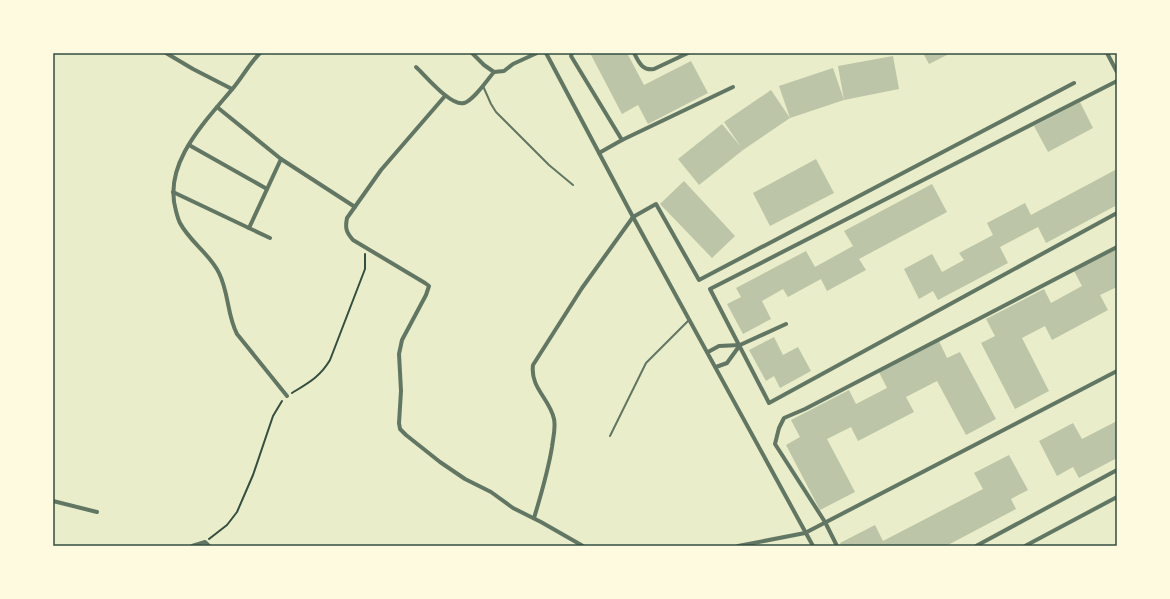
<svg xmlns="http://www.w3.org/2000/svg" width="1170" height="599" viewBox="0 0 1170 599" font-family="Inter,sans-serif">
  <rect width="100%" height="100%" fill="#e9edc9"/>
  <g fill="#bcc5a7">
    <polygon points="590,53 627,53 644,85 691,61 708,93 648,124 638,105 622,114"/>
    <polygon points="923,53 951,53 929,64"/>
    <polygon points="893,56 899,89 844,100 790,118 743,150 699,185 678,159 722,124 741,147 724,122 771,90 790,118 779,86 833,68 844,100 838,66"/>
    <polygon points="1080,102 1093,128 1048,152 1034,126"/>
    <polygon points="816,159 834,193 770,226 753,193"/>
    <polygon points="1117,169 1117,205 1046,243 1038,227 1000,247 1008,263 938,300 933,291 919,299 904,269 932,254 942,272 964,260 959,253 993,235 987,223 1025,203 1031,215"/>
    <polygon points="684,181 735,236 712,258 660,204"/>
    <polygon points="932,184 947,212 859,259 866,270 827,291 821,279 788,297 783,289 762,301 771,319 743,334 727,304 741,297 736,288 806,251 815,267 853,246 844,231"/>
    <polygon points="1117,248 1117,287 1100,295 1108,310 1052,340 1045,326 1022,338 1049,391 1015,409 981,343 995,336 986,319 1044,289 1051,303 1082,286 1074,271"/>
    <polygon points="774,337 783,355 798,347 811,371 780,388 774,376 766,381 749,350"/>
    <polygon points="939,341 947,358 960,352 996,419 966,435 937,381 906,397 914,412 858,441 851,427 827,439 855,492 820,510 786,445 800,437 791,420 849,390 856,404 887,388 879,372"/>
    <polygon points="1117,421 1117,458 1079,478 1073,467 1057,476 1039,441 1073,423 1082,439"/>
    <polygon points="1009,455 1028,490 1011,499 1016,509 946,546 842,546 840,543 875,525 883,541 983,489 974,473"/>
  </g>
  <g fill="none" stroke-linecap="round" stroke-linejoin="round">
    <g stroke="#344e41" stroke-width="2">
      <path d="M292 393C308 383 320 377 330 360L365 269V254"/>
      <polyline points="209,539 227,525 237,512 253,475 273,416 282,401"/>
    </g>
    <g stroke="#617663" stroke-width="2">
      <polyline points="483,86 491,104 496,112 549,165 573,185"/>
      <polyline points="610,436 646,363 689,320"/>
    </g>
    <g stroke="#617663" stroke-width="4">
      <polyline points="166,53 193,69 232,89"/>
      <path d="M260 53C250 63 243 76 234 87 206 121 162 163 176 211 177 215 178 219 180 223 190 242 210 254 219 273 229 293 227 315 237 334L287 396"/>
      <polyline points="472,53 484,65 494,72 504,71 513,64 537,53"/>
      <polyline points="546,53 633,217 813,546"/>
      <polyline points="572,53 571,56 622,140"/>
      <path d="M634 53C639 62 642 71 654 69L688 53"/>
      <polyline points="1107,53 1117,72"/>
      <path d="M416 67C425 75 451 107 464 103 474 100 487 80 494 72"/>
      <polyline points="1117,81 710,289 769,403 1117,213"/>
      <path d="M445 96 381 170 347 218C345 228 346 232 353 240L425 283 429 286 426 295 402 340 399 354 401 391 399 423 400 429 406 435 440 462 465 479 491 492 513 508 541 522 583 546"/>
      <polyline points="217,107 281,159 355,207"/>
      <polyline points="189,145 267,189"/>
      <polyline points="599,153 622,140 733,87"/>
      <polyline points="173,192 270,238"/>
      <polyline points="249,228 281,159"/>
      <polyline points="708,352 719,346 740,345 786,324"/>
      <polyline points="716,367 727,363 740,345"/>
      <polyline points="53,501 97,512"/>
      <path d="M534 518C541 495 548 471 552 447 553 438 556 428 554 419 550 399 530 388 533 365L582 288 633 217 656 204 699 280 1074 83"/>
      <polyline points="192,546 205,542 209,546"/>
      <polyline points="738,546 805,533 1117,371"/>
      <polyline points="837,546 825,522 775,444 779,428 784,418 805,409 1117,247"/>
      <polyline points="976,546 1117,470"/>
      <polyline points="1025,546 1117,497"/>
    </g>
  </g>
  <rect width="1170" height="599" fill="none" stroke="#fefae0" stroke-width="108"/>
  <rect x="54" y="54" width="1062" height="491" fill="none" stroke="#344e41" stroke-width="1.5"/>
</svg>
